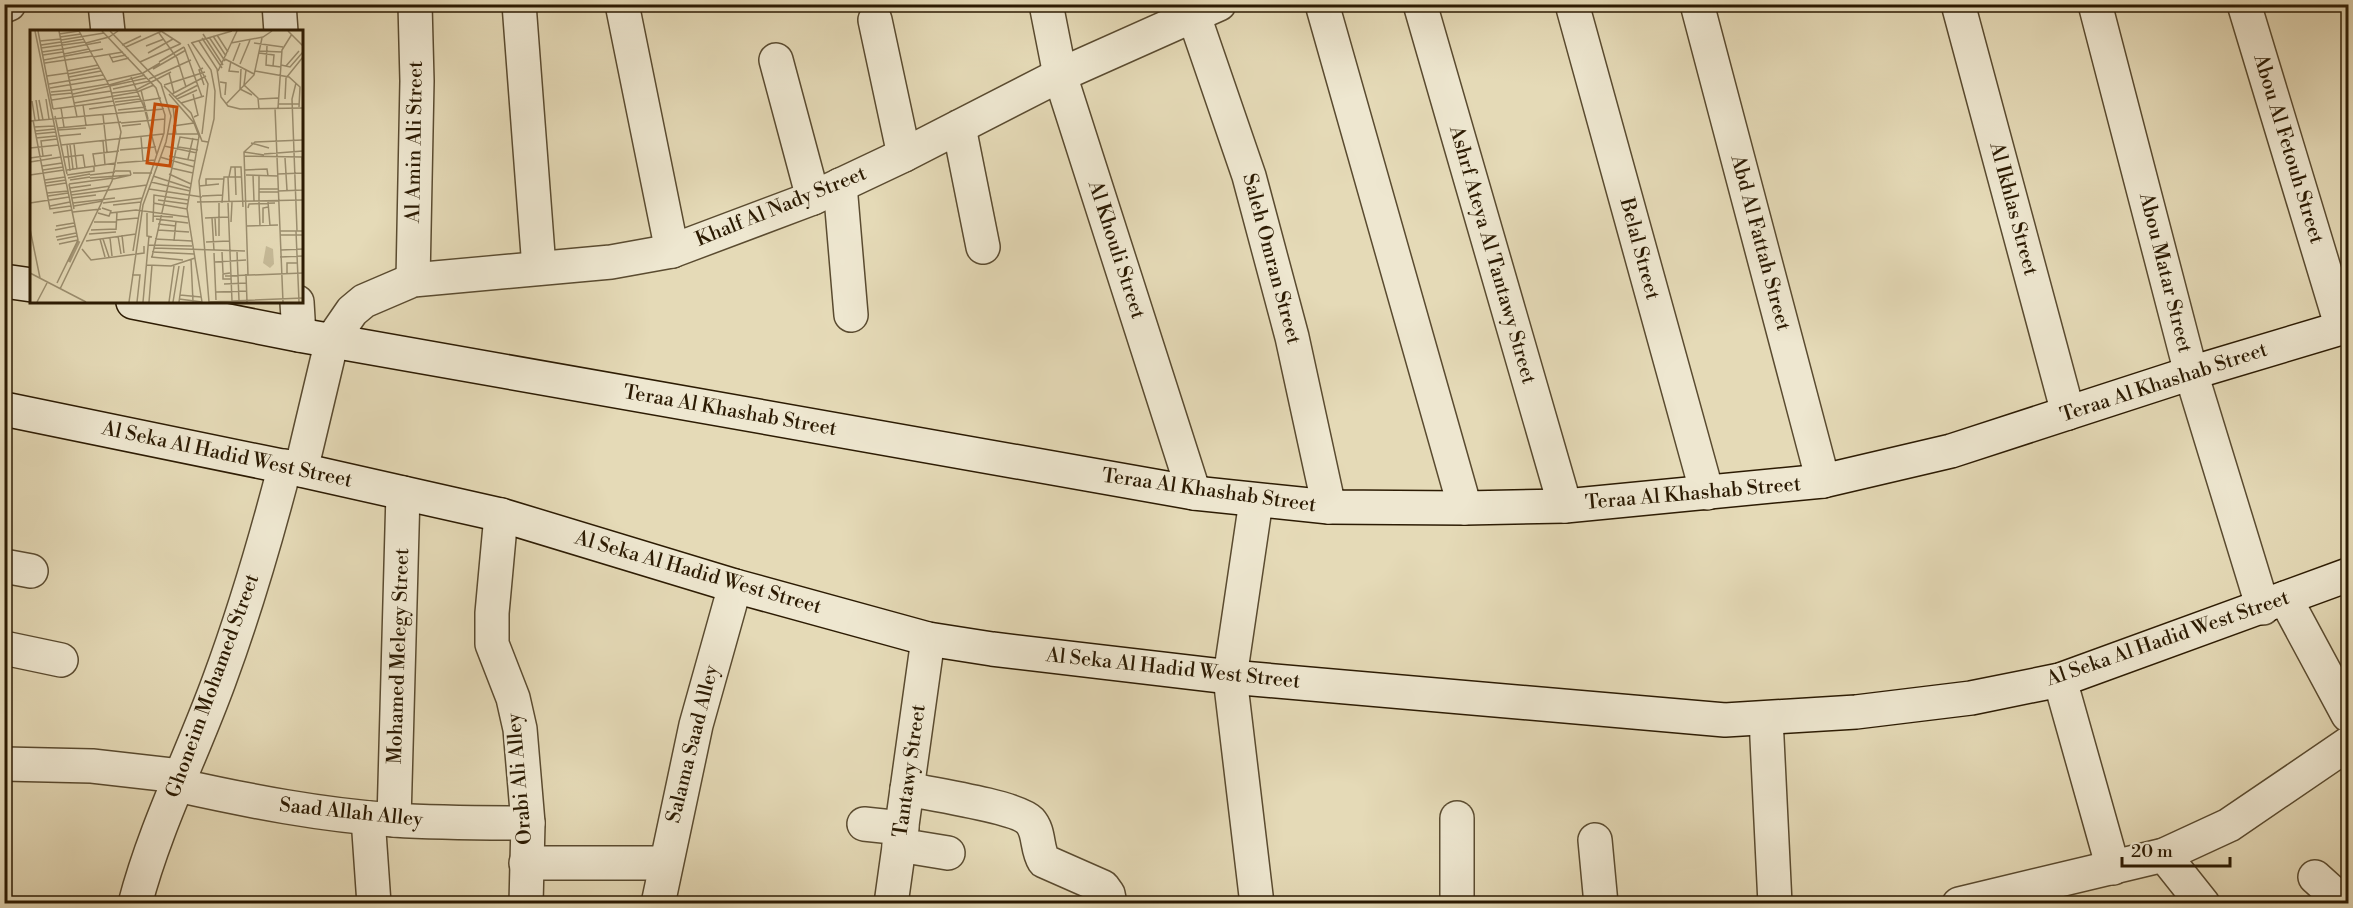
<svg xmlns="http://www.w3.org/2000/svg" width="2353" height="908" viewBox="0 0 2353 908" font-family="'Libre Bodoni',serif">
  <rect width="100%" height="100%" fill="#e5dab7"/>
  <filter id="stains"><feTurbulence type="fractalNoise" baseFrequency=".00333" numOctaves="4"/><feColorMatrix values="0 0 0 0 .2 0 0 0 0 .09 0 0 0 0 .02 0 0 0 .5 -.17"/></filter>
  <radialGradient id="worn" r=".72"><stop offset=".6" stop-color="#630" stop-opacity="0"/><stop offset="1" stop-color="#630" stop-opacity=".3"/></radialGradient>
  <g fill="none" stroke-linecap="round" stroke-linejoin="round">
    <defs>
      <g id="street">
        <polyline points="105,4 108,32"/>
        <polyline points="279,4 281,32"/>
        <polyline points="519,4 539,268"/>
        <polyline points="622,4 672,251"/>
        <polyline points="1046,4 1060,75 1194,493"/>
        <polyline points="1322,4 1465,508"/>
        <polyline points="1420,4 1565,506"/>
        <polyline points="1572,4 1707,493"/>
        <polyline points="1697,4 1823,481"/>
        <polyline points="1958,4 2068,413"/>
        <polyline points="2095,4 2191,373 2263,608"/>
        <polyline points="2244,4 2342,328"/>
        <polyline points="4,6 9,4"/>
        <polyline points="1194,16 1249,176 1292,337 1329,507"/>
        <polyline points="875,20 904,155"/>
        <polyline points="776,60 813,198"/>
        <polyline points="959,127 983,247"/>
        <polyline points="840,185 851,315"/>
        <polyline points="413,280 417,81 415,4"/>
        <polyline points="297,302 299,335"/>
        <polyline points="301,470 332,340 352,311 364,301 413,280 611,262 672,251 813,198 904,155 1060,75 1219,4"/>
        <polyline points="1256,501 1230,677 1257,904"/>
        <polyline points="501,515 492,613 492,644 513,698 520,729 528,823 526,904"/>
        <polyline points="4,566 31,571"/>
        <polyline points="2285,598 2348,715"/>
        <polyline points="4,648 61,660"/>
        <polyline points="2060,680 2113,868"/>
        <polyline points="1766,718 1775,904"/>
        <polyline points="4,764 92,766 180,776"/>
        <path d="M177 785C249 801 321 815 394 820 439 823 483 823 528 823"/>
        <path d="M907 789C931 794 1017 807 1030 821 1040 832 1036 848 1044 861L1103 887 1108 894 1110 904"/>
        <polyline points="368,818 374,904"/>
        <polyline points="1457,818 1457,904"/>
        <polyline points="394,820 403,493"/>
        <polyline points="864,824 902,828"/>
        <polyline points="1595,840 1601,904"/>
        <polyline points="899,845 948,853"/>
        <polyline points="2164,855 2203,904"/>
        <polyline points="526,863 665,863"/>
        <polyline points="2315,877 2345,904"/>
        <path d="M135 904C155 827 192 755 219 681 245 611 266 539 285 466"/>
        <polyline points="658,904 696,725 735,586"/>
        <polyline points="891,904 928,639"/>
        <polyline points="1959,904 2164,855 2229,825 2348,744"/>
      </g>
      <g id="secondary">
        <polyline points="4,281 32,285"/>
        <polyline points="133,302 299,335 1194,493 1329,507 1465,508 1565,506 1823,481 1951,451 2191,373 2348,326"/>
        <polyline points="4,409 301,470 501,515 735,586 928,639 992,649 1230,677 1725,720 1856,712 1971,698 2060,680 2348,575"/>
      </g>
    </defs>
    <use href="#street" stroke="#5a4b30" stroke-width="36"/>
    <use href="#secondary" stroke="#2c1b03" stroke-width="36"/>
    <use href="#street" stroke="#eee7d0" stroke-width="33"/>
    <use href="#secondary" stroke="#eee7d0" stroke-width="33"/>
  </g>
  <g text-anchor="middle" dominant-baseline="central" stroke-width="5" stroke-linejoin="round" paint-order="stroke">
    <g font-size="20" fill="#2c1b03" stroke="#eee7d0">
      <text transform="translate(415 142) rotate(-89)">Al Amin Ali Street</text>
      <text transform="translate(2288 149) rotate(73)">Abou Al Fetouh Street</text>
      <text transform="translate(781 207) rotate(-22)">Khalf Al Nady Street</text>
      <text transform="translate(2013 209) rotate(75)">Al Ikhlas Street</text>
      <text transform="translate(1760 243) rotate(75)">Abd Al Fattah Street</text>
      <text transform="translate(1639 249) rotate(75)">Belal Street</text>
      <text transform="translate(1116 250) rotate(72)">Al Khouli Street</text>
      <text transform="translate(1492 255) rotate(74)">Ashrf Ateya Al Tantawy Street</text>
      <text transform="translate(1271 259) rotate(75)">Saleh Omran Street</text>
      <text transform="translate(2165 273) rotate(76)">Abou Matar Street</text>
      <text transform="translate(2164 383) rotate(-18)">Teraa Al Khashab Street</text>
      <text transform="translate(730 411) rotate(10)">Teraa Al Khashab Street</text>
      <text transform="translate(227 455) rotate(12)">Al Seka Al Hadid West Street</text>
      <text transform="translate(1209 491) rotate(8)">Teraa Al Khashab Street</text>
      <text transform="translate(1693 494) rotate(-5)">Teraa Al Khashab Street</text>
      <text transform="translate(698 573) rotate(16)">Al Seka Al Hadid West Street</text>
      <text transform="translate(2168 639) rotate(-19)">Al Seka Al Hadid West Street</text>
      <text transform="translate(399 656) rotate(-88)">Mohamed Melegy Street</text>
      <text transform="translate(1173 669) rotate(6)">Al Seka Al Hadid West Street</text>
      <text transform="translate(213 686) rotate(-70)">Ghoneim Mohamed Street</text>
      <text transform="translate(693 744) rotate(-76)">Salama Saad Alley</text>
      <text transform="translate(910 771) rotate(-82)">Tantawy Street</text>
      <text transform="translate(520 779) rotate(-95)">Orabi Ali Alley</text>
      <text transform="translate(351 813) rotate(6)">Saad Allah Alley</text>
    </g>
  </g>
  <g transform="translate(30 30)">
    <rect width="273" height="273" fill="#e5dab7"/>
    <path d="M236 216 243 219 244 234 240 238 233 233Z" fill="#c6ba98"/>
    <path fill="none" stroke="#a6997a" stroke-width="3" d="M39 232 49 211"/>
    <path fill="none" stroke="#9b8e6f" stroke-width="1.5" d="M5 1 48 210 27 253M8 1 23 79M29 1 47 87M72 1 126 58 135 85 134 103 111 172 103 221M80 1 131 54 141 86 136 112 113 175 99 272M131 1 151 14M258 1 273 16M129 3 147 28 156 57M29 4 49 1M173 4 193 35M187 5 198 22M183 6 196 26M30 7 51 4M179 7 195 31M172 8 192 38M31 10 74 3M10 11 31 9M169 11 187 39 191 67 198 76 210 79 273 78M31 13 54 9M56 13 79 7 88 1M161 13 202 1M162 13 181 40 185 61 184 89 169 151 179 272M201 13 233 7 242 1M224 13 253 17M158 14 178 54 172 104M11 15 31 12M92 15 111 6M116 16 134 9M237 16 236 35 251 37M96 17 132 1M154 17 172 67M11 18 55 12M33 19 71 12M229 21 252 22M12 22 33 19M118 23 143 9M229 23 244 25 243 36M34 24 59 19M79 24 81 28 96 25M13 25 33 22M63 27 93 22M81 28 83 32 99 28M195 29 224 44M14 30 73 19M201 31 199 41 209 42M203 31 210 13M110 32 150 14M129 32 154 17M15 33 63 26M210 34 220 10M251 35 260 37 273 22M256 36 269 21M173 38 169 40 174 55M123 39 156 20M211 39 210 59 222 65M216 40 214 55 228 68 229 79M37 41 68 35M188 41 207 1M225 41 259 47 270 57 269 77M139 43 144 63M38 44 69 38M17 46 38 43M39 47 71 41M101 47 114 77 127 125M119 49 161 30M77 51 113 43 130 33M190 52 196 53 195 65M266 53 262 69 267 201M19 54 73 45M79 55 115 45M134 55 175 42M134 56 161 83 172 111 178 112M20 58 75 49M83 59 120 51M42 60 78 54M111 60 118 89M21 62 42 60M82 63 106 60 141 42M43 64 117 48M139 64 164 93 169 106 157 179 172 272M142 64 176 46M163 64 168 85 164 87M21 65 42 63M145 67 168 55M16 69 19 89M84 69 109 66M147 69 167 60M229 69 248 68M255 69 256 48 273 27M6 70 9 90M9 70 13 90M22 70 81 61M2 71 5 90M85 72 110 69M44 73 107 62 124 55M151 73 174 66M196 74 224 45 232 8M248 74H269M53 75 56 95M86 75 131 68M143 76 146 104M31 78 34 97M245 78 253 272M248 78 252 20 262 4M23 79 84 71M59 79 86 75M88 80 116 77M73 85 77 122M25 86 37 144M3 90 20 179 41 176M0 91 134 79M91 93 135 89M92 96 111 94M143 96 164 93M4 97 24 96M28 98 91 92M28 100 56 98M5 101 25 99M5 104 26 102M137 104H169M29 106 51 104M111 107 113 131M6 108 26 106M73 111 75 135M221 113 239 118M44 114 47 139M31 115 133 104M37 115 40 141M40 115 43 139M134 116 167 123M148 117 168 120M0 118 29 115M90 120 126 117M147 120 150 107 169 110M214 122 234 125M234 124 273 121M13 126 11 111 27 109M139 126 165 131M214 126 273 127M34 127 53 125 55 138M130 127 164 137M0 128 22 125M255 128 257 160M158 129 163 108M0 132 31 127M87 133 125 130M12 136 32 133M65 136 63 124 89 121M205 137 206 165M141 138 163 143M13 140 33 137M37 140 86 133M215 140 237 139 238 146M85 141H100L101 145M103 143H122M139 144 161 154M248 144 272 143M0 145 34 140M37 145 64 141V136M60 145 85 142M216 145 248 146M223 145 224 171M123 146 160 158M229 146V171M198 147 199 171M199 147 201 137H211L213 177M38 148 60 144M60 148 101 145M83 149 101 145M15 150 35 147M40 150 60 147M121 152 160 161M15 153 36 150M39 154 44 179M39 154 83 148M176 155V149H194M16 156 36 153M169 156 189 154M40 158 61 155M119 159 172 167M229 159H248M248 161 273 160 272 127M41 162 80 156M229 162H248M17 163 38 161M41 165 117 155M18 166 38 163M172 166 193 165M42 168 66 165M128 170 158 174M167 172 273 170M229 172 230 196M238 172 240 196M0 173 39 167M43 173 85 168M73 173 113 168M123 173 157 179M189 173V206M192 173 194 147H212M198 173 202 271M83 175 111 172M20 176 40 172M44 176 73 171M218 178 219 174 245 173M43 182 71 179M23 183 42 180M68 183 79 186 81 181 72 178M80 183 106 180 158 187M117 183V206L122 207M123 186 143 187M175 188 198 187M182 188 184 221M185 188 186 206M126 189 158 193M86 190 108 188M64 192H86M123 192 124 165 158 170M201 192 202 172M233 193V178L238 177M128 194 146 196M26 196 44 193M216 196 248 195M0 199 10 248M25 200 45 196M61 200 86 199M86 200 87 182M128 200 159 202M250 201H273M266 201 269 272M59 204 86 202M92 205 94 223M250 205H273M88 206 91 224M26 207 46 203M80 208 82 226M70 209 75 227M73 209 79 227M125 209 162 211M27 210 47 206M56 211 106 204M144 211 146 191M176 212 199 211M29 214 48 210M118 215 162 216M124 218 215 221M52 219 61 230 114 223V216M251 220 273 219M122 222 164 224M192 222 193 243M207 222 209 270M184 223 186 270M121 227 153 230M122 227 146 120M250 227 273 226M161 229 163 272M185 232 216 230M117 235 141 236 165 228M0 243 56 272M200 243 193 244V249H201M216 244 217 272M257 244V233H267M102 245H110L107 272M218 245 214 122 225 112 273 110M195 246 273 243M194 254 217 253M30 259 82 151 91 102 80 57 49 1M186 262 217 261M150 265 171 267M149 269 172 272M7 272 17 253M113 272 119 206M119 272 122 235M139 272 144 236M143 272 149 236M149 272 154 236M179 272 273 268"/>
    <path fill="#cc500b" fill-opacity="0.15" stroke="#cc500b" stroke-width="3" d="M125 74 147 77 140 136 117 133Z"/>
    <rect width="273" height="273" fill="none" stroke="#2c1b03" stroke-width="3"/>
  </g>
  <rect width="2353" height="908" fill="none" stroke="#e5dab7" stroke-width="24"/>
  <rect x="6" y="6" width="2341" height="896" fill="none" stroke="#2c1b03" stroke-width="3"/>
  <rect x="12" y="12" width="2329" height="884" fill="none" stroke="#2c1b03" stroke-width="1.5"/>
  <path d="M2122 857v9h108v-9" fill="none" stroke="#2c1b03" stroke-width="3"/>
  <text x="2131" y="857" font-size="18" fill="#2c1b03" stroke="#eee7d0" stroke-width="4.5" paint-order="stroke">20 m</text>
  <rect width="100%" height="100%" filter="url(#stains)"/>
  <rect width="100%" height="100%" fill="url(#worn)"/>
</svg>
